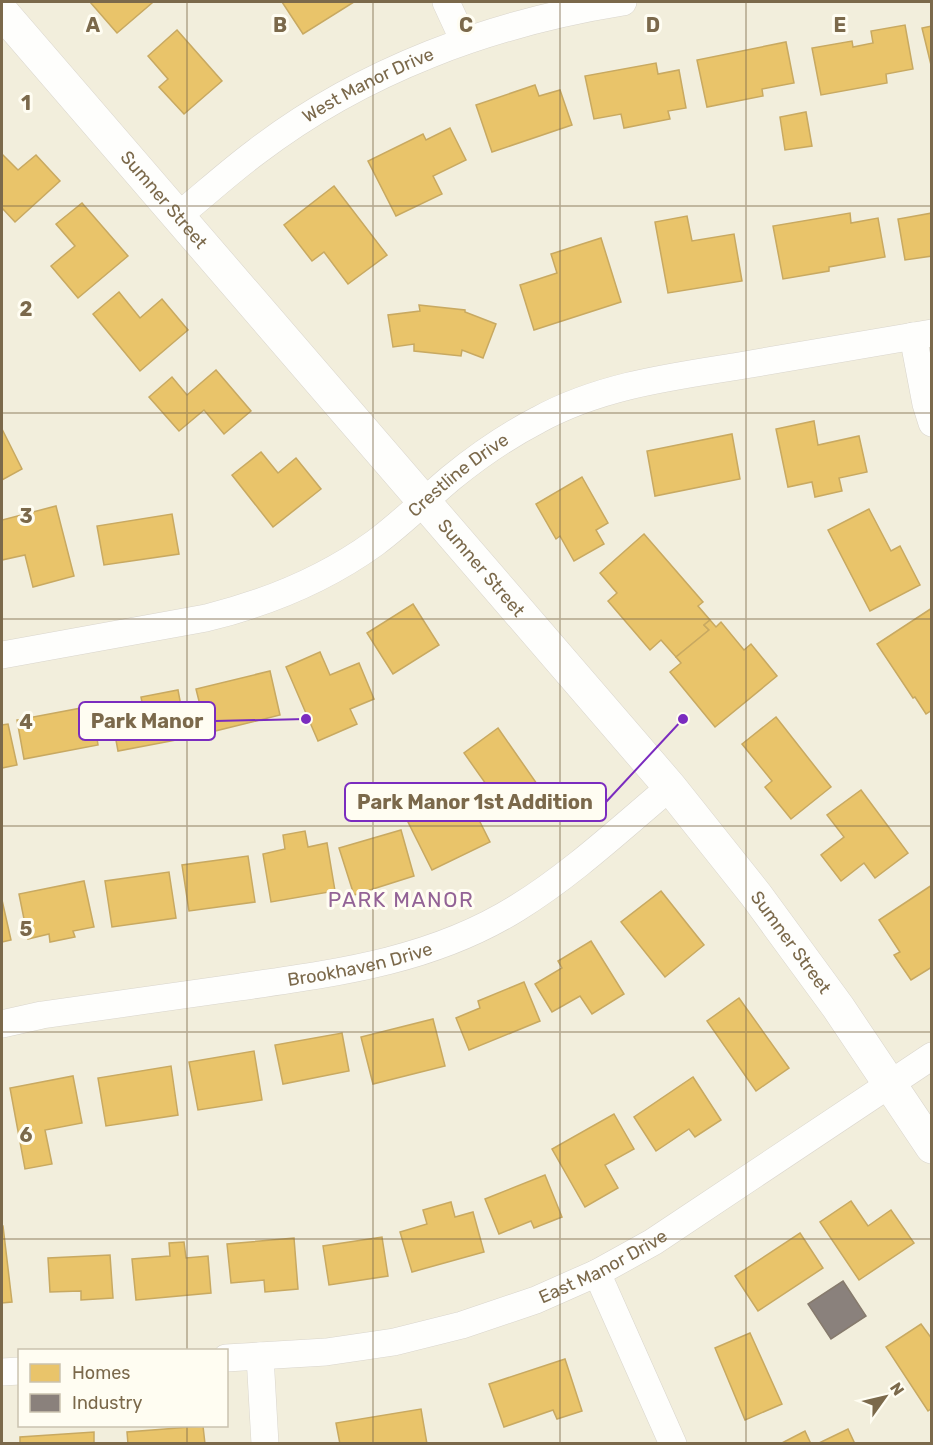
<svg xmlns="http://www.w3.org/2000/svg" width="933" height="1445" viewBox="0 0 933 1445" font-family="Rubik,sans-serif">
  <rect width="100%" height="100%" fill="#f9f8ee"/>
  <path fill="#f2eedc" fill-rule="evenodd" d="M2 2H931V1443L2 1444ZM20 1350H226V1426H20Z"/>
  <g fill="#e9c46a" stroke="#c8a961" stroke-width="1.5">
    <polygon points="90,2 151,2 152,3 117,33"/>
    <polygon points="282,2 354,2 303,34"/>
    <polygon points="905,25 913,69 886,74 887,83 821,95 812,48 852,41 853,47 873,43 871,31"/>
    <polygon points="932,26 932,69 922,28"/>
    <polygon points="177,30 222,81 184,114 159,87 168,79 148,56"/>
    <polygon points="786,42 794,83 762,89 763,96 707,107 697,60"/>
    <polygon points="656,63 658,74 679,70 686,108 668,111 670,119 624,128 621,114 594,119 585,76"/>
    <polygon points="535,85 539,96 560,90 572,125 492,152 476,105"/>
    <polygon points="806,112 812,146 785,150 780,117"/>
    <polygon points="450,128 466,160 433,176 442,194 396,216 368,161 423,134 426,140"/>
    <polygon points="2,154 18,170 36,155 60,181 15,222 2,208"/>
    <polygon points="334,186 387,255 348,284 324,252 312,261 284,225"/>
    <polygon points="82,203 128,256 78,298 51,266 75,246 56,224"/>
    <polygon points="850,213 851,223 878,218 885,257 829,267 829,271 783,279 773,226"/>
    <polygon points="932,213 932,256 905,260 898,219"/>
    <polygon points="687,216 692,241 734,234 742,281 668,293 655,222"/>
    <polygon points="601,238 621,302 534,330 520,285 557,273 551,254"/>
    <polygon points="119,292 140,318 162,299 188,330 140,371 93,314"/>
    <polygon points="419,305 465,310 465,312 496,324 483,358 462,350 461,356 414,351 414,344 393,347 388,315 420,311"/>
    <polygon points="216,370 251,411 224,434 204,410 179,431 149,397 172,377 187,395"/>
    <polygon points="814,421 818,445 859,436 867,472 839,478 842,491 815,497 812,482 788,487 776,429"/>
    <polygon points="2,429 22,469 2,480"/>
    <polygon points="732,434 740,479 655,496 647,451"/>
    <polygon points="261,452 278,473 296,458 321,489 273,527 232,475"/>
    <polygon points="582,477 608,523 596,530 604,544 574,561 560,536 556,539 536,504"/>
    <polygon points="56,506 74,576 33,587 25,555 2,560 2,520"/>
    <polygon points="869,509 891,551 900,546 920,585 870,611 828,530"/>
    <polygon points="172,514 179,554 104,565 97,526"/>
    <polygon points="644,534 703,602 698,606 710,620 704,625 709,630 676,657 661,640 650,650 608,601 617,593 600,573"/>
    <polygon points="413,604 439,645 393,674 367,633"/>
    <polygon points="932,608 932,710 926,714 915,697 913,698 877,644"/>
    <polygon points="710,620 716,627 721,622 744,650 751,644 777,676 715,727 670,672 681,663 676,657 709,630 704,625"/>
    <polygon points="320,652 330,675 359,663 374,699 350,709 357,724 318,741 286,667"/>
    <polygon points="270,671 280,715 207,733 196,689"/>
    <polygon points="178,690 187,738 118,751 111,713 143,707 141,697"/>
    <polygon points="92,706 98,745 24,759 17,720"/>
    <polygon points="776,717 831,787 791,819 765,787 772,781 742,744"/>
    <polygon points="8,724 17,765 2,768 2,725"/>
    <polygon points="498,728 544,794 510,818 464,753"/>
    <polygon points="861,790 908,853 875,878 864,863 841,881 821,855 844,837 827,815"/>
    <polygon points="449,802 455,814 472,806 490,842 432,870 408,822"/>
    <polygon points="401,830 414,876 354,895 339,848"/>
    <polygon points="305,831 308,847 327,843 335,891 271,902 263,854 285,849 283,835"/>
    <polygon points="248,856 255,902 189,911 182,865"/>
    <polygon points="169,872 176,918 112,927 105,881"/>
    <polygon points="84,881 94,927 73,931 75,937 50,942 49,934 28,939 19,894"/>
    <polygon points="932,885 932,967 911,980 894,955 900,952 879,920"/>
    <polygon points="661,891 704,945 665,977 621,922"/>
    <polygon points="2,900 11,940 2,942"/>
    <polygon points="591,941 624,994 592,1014 580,996 552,1012 535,984 562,968 558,961"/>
    <polygon points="524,982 540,1021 469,1050 456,1018 480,1008 478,1001"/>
    <polygon points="739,998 789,1068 756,1091 707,1021"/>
    <polygon points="433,1019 445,1066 373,1084 361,1037"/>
    <polygon points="342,1033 349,1071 283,1084 275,1045"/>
    <polygon points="254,1051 262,1100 198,1110 189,1062"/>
    <polygon points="171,1066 178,1115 106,1126 98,1078"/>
    <polygon points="73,1076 82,1123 45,1130 52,1164 25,1169 10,1088"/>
    <polygon points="693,1077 721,1120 695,1137 689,1129 656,1151 634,1117"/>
    <polygon points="614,1114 634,1149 605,1165 618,1188 585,1207 552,1149"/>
    <polygon points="545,1175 562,1217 534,1228 531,1221 499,1234 485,1199"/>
    <polygon points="851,1201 868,1226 891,1210 914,1243 859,1280 820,1222"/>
    <polygon points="451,1202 455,1217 473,1212 484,1252 412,1272 400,1232 427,1224 423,1210"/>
    <polygon points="2,1226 3,1226 12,1302 2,1303"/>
    <polygon points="800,1233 823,1268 758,1311 735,1276"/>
    <polygon points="382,1237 388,1276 329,1285 323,1246"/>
    <polygon points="294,1238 298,1289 265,1292 264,1280 231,1283 227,1244"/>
    <polygon points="184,1242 186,1258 208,1256 211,1293 136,1300 132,1259 170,1256 169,1243"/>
    <polygon points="110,1255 113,1298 81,1300 81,1291 50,1292 48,1258"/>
    <polygon points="921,1324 932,1339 932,1408 928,1411 886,1347"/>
    <polygon points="750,1333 782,1404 745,1420 715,1348"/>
    <polygon points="565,1359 582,1411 557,1419 553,1410 504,1427 489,1384"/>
    <polygon points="421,1409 427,1444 340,1444 336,1423"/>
    <polygon points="203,1426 205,1444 128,1444 127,1432"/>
    <polygon points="848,1429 855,1444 817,1444"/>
    <polygon points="805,1431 811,1444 780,1444"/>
    <polygon points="94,1432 94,1444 20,1444 20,1437"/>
  </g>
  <polygon fill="#8a817c" stroke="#867a6d" stroke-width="1.5" points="843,1281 866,1316 831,1339 808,1304"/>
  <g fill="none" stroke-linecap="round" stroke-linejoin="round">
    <defs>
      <g id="minor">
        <polyline points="446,2 464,41"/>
        <path id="s1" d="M178 216C204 195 229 172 256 152 363 70 492 23 623 2"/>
        <polyline points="913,336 926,404 932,423"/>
        <path id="s2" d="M2 655 206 618C267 603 324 580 375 543 402 523 426 499 451 478 478 456 507 436 538 420 600 386 670 377 739 366 803 355 867 344 932 333"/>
        <path id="s3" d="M2 1024 42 1015C108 1006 174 996 240 987 337 973 432 961 517 908 572 874 620 829 670 787"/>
        <polyline points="597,1273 673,1444"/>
        <polyline points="260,1356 265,1444"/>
        <path id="s4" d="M226 1358 326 1352 394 1342 462 1325 536 1300 597 1273 653 1242 932 1056"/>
        <polyline points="2,1372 20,1371"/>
      </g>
      <g id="tertiary">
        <path id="s5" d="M2 12 670 787 756 895 838 1007 932 1147"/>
      </g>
    </defs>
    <use href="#minor" stroke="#d9d5cc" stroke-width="28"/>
    <use href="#tertiary" stroke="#d9d5cc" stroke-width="34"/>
    <use href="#minor" stroke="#fefefc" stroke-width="27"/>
    <use href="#tertiary" stroke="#fefefc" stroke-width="33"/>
  </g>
  <path fill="none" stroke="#7b694b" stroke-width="1.5" stroke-opacity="0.55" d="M187 2V1350M373 2V1444M560 2V1444M746 2V1444M2 206H932M2 413H932M2 619H932M2 826H932M2 1032H932M2 1239H932M187 1426V1444"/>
  <g text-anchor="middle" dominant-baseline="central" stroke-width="6" stroke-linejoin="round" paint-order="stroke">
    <g font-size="18" fill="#7b694b" stroke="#fffdf2">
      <text stroke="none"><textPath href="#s1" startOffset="232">West Manor Drive</textPath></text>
      <text stroke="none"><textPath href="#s5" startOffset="248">Sumner Street</textPath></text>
      <text stroke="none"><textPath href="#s2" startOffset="501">Crestline Drive</textPath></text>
      <text stroke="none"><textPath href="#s5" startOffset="734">Sumner Street</textPath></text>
      <text stroke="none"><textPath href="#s5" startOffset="1220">Sumner Street</textPath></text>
      <text stroke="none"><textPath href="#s3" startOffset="363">Brookhaven Drive</textPath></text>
      <text stroke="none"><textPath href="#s4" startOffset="392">East Manor Drive</textPath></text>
    </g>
    <g font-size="21" letter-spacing="1.5" fill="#936396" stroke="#fffdf2">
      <text x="401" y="899">PARK MANOR</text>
    </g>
  </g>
  <g font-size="20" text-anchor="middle" font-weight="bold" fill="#7b694b" stroke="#fffdf2" stroke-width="6" stroke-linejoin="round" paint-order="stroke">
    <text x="93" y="32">A</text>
    <text x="280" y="32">B</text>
    <text x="466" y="32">C</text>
    <text x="653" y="32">D</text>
    <text x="840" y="32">E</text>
    <text x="26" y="110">1</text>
    <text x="26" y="316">2</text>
    <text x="26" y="523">3</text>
    <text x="26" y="729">4</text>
    <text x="26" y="936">5</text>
    <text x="26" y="1142">6</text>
  </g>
  <path fill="none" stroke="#7b2cbf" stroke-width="2" d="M306 719L215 721M683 719L606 802"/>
  <g fill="#7b2cbf" stroke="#fffdf2" stroke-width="2">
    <circle cx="306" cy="719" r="6"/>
    <circle cx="683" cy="719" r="6"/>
  </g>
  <g fill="#fffdf2" stroke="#7b2cbf" stroke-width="2">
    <rect x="79" y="702" width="136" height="38" rx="6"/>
    <rect x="345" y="783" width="261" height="38" rx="6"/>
  </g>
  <g font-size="20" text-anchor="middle" font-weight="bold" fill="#7b694b">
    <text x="147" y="728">Park Manor</text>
    <text x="475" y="809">Park Manor 1st Addition</text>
  </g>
  <rect width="933" height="1445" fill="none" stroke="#7b694b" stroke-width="6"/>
  <rect x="18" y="1349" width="210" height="78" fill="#fffdf2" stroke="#cac2af" stroke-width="1.5"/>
  <rect x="30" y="1364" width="30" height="18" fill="#e9c46a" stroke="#cac2af" stroke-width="1.5"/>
  <text x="72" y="1379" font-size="18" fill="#7b694b">Homes</text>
  <rect x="30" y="1394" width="30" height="18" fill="#8a817c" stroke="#cac2af" stroke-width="1.5"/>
  <text x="72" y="1409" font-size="18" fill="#7b694b">Industry</text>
  <g transform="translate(885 1397) rotate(56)" stroke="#fffdf2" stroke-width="4.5" paint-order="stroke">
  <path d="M0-4.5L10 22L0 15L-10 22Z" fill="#7b694b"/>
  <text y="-9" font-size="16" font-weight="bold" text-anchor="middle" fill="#7b694b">N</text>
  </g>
</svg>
